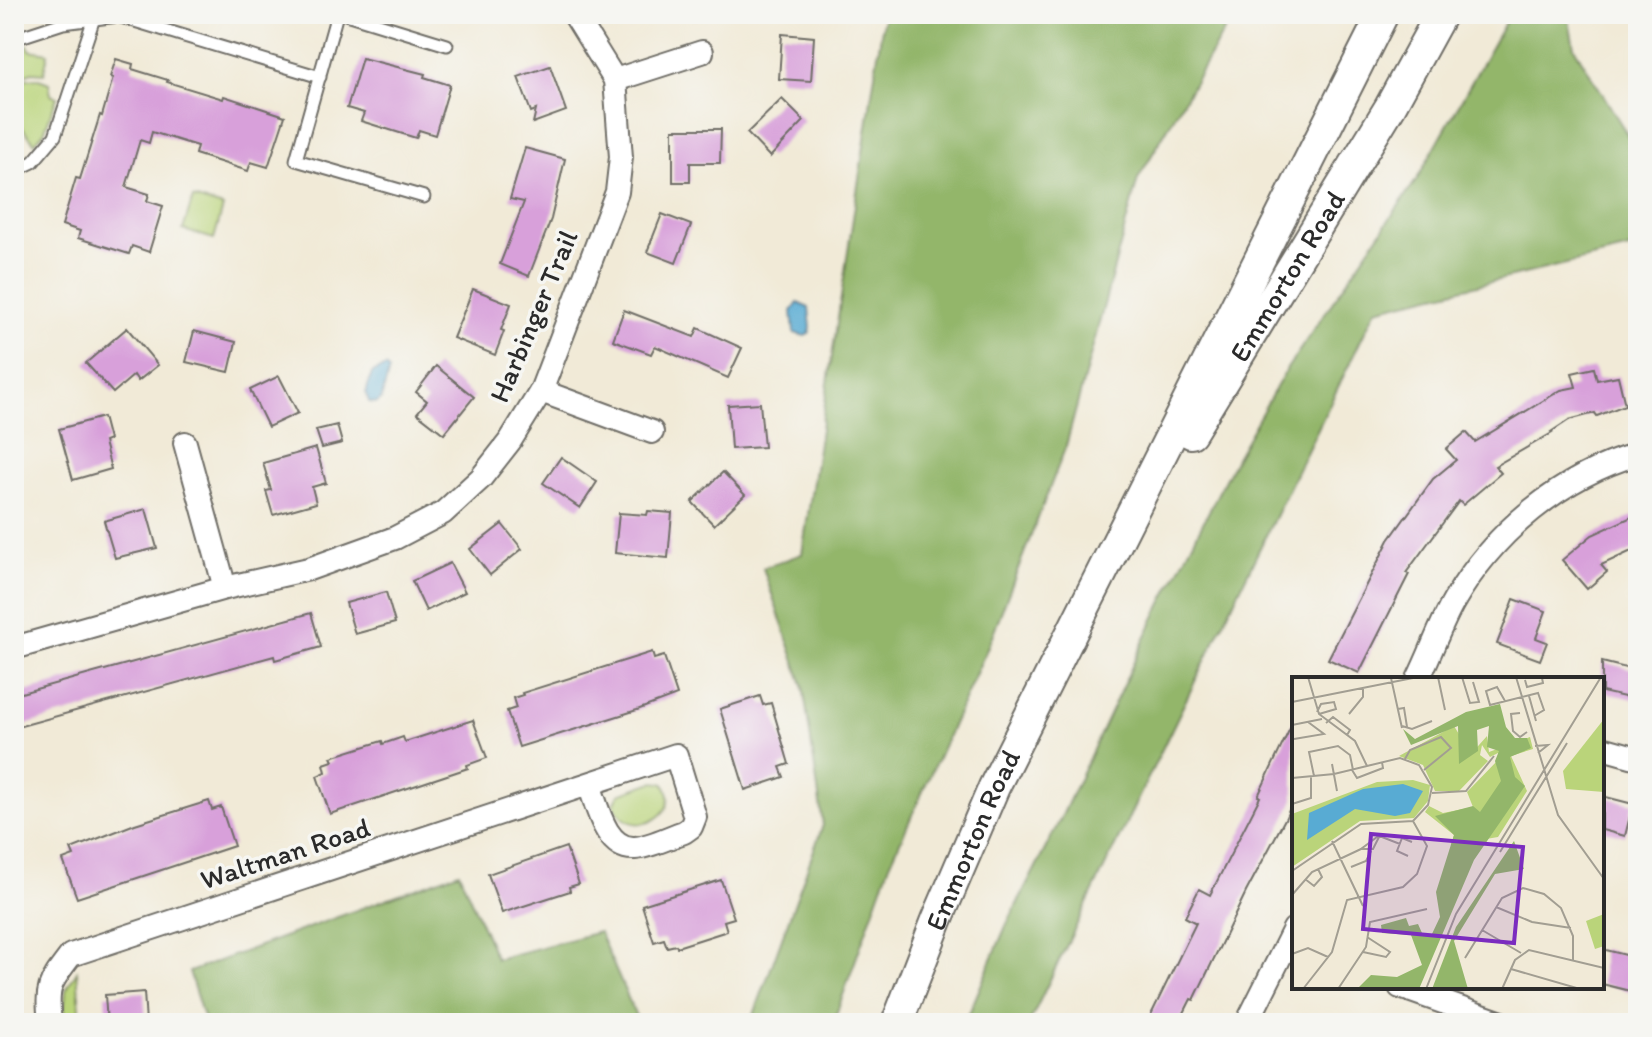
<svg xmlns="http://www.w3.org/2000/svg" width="1652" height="1037" viewBox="0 0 1652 1037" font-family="Itim,sans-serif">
  <rect width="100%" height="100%" fill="#f6f6f2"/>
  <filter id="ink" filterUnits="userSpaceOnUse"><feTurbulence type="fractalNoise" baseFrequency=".0125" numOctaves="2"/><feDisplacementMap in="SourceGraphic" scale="16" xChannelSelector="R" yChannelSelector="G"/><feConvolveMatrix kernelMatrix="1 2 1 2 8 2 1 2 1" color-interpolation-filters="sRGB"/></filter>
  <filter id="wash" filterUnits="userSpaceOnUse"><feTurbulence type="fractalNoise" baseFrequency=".006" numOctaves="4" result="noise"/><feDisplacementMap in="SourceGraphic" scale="32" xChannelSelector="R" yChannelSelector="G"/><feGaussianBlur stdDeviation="1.8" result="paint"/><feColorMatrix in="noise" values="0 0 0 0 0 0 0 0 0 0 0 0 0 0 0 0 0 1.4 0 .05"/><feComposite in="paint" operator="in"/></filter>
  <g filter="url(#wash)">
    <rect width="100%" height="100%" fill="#f1ead7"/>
    <g fill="#bad47a" stroke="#728052" stroke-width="2">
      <polygon points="28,45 30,50 48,53 44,73 32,72 14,79 14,51"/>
      <polygon points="37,78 49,83 51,94 57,97 44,132 35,143 14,118 14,86 26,79"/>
      <polygon points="193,198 223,207 214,239 183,230"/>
      <path d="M653 782 663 783C687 810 631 847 614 804L619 794Z"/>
      <polygon points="77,971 81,1023 63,1023 66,990"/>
    </g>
    <g fill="#93b66a" stroke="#5f704a" stroke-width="2">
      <polygon points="884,14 1234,14 1138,179 1066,446 986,651 890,864 833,1023 751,1023 823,825 803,685 763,568 802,554"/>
      <polygon points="1510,14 1568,14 1574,47 1638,152 1638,247 1376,309 1029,1023 965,1023 1006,926 1061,818 1154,619 1237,456 1286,370 1417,179"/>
      <polygon points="459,872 496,959 599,932 639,1023 205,1023 189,972"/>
    </g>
    <g fill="#58abd3" stroke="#426b7f" stroke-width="2">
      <polygon points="798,303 809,308 811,328 809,334 805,336 794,333 792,311"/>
      <polygon points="386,367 389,371 381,400 377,403 369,402 366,393 372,373"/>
    </g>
    <g id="blocks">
      <g fill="#d8a0da">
        <polygon points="782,34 814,37 811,81 779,79"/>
        <polygon points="362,58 425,74 424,77 450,85 435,135 419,130 416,138 361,121 364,113 347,108"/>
        <polygon points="116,59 133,64 132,69 168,80 167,82 223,99 224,96 285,116 268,167 251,162 248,171 195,154 197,146 152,132 149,143 140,140 126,187 149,194 147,201 163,206 149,252 132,246 129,254 78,238 80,231 62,225 76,178 80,179 100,115 102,116 113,78 110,77"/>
        <polygon points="550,66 566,111 533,123 536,110 531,112 518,77"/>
        <polygon points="782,99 804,121 770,157 747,133"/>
        <polygon points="673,129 721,129 720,163 690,163 690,182 673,182"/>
        <polygon points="525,148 565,159 551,219 529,276 500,264 524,202 510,199"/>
        <polygon points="662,214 691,225 676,263 647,252"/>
        <polygon points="473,289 511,304 501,330 504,331 495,355 453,338"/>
        <polygon points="624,310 694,337 698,328 742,348 728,378 655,346 651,354 613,340"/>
        <polygon points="127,328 158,365 138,381 134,375 113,393 86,363"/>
        <polygon points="194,331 236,342 229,372 186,362"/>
        <polygon points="436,366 474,397 444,434 417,413 427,401 416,392"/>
        <polygon points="1594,368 1597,380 1618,376 1625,405 1597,416 1595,413 1569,420 1551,432 1552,433 1495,466 1501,473 1463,505 1459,501 1406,573 1409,574 1359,673 1328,659 1389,540 1433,479 1456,460 1446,449 1466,432 1475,442 1561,390 1576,387 1572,373"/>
        <polygon points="279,376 298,413 268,427 250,390"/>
        <polygon points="760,403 764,447 731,449 728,405"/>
        <polygon points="103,417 109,440 104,442 111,469 73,480 59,429"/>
        <polygon points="337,425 342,443 322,448 316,430"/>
        <polygon points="316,448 326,483 312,487 316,503 273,515 266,491 271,490 263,463"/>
        <polygon points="561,457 597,482 580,508 543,483"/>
        <polygon points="723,472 745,495 714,525 692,502"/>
        <polygon points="146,509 157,548 115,558 104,521"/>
        <polygon points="648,511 672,513 668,558 615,553 619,513 647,515"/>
        <polygon points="1638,514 1638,548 1601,565 1607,572 1587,589 1562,560 1592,535"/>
        <polygon points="502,524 522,549 490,575 470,549"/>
        <polygon points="450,563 465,592 426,611 412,581"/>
        <polygon points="386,592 395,623 355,634 346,603"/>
        <polygon points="1514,599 1546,611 1536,638 1547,642 1540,660 1497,644"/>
        <polygon points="311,613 321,647 275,660 274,656 14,728 14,695"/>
        <polygon points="652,652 654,659 664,656 677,695 637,710 519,747 507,711 516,708 513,698 523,695 522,693"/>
        <polygon points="1602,662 1638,671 1638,700 1602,692"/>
        <polygon points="760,696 763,705 771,703 789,764 780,767 784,777 745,790 720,709"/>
        <polygon points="473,720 487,758 467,765 468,768 330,814 317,776 326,772 324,764 333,761 331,757 382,741 383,744 403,737 405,742"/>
        <polygon points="1294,720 1294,799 1286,817 1246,892 1194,1000 1191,999 1179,1023 1147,1023 1196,923 1185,917 1199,889 1210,895 1260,797 1258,796"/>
        <polygon points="1602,796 1633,804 1625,836 1602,830"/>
        <polygon points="209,801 212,810 221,807 234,846 77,898 63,860 74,856 71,849 135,824"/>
        <polygon points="566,847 579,884 569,887 570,891 502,913 488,874"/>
        <polygon points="721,880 734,918 724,921 727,931 677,947 676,945 667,947 664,939 654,942 642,905"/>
        <polygon points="1602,949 1638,958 1638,993 1602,984"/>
        <polygon points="144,992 146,1023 107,1023 105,995"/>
      </g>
    </g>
  </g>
  <g filter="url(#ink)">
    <use href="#blocks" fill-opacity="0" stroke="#706e67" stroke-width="2"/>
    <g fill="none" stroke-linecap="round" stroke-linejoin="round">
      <defs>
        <g id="service">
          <polyline points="337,14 296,160 424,197"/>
          <polyline points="346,14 447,45"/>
          <polyline points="14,39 63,23 118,16 320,77"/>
          <polyline points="14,171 33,162 55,136 94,18"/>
          <polyline points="14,199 16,171"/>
        </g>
        <g id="minor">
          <polyline points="615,80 702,52"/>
          <polyline points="541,391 652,432"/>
          <polyline points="185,443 225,588"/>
          <polyline points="14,648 225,588 309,569 395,538 443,513 481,478 510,441 541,391 617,192 621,157 615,80 574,14"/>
          <path d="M1418 679C1431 653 1440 625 1454 601 1494 532 1561 476 1638 454"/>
          <polyline points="1602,748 1638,758"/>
          <polyline points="1400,987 1502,1023"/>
          <path d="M50 1023C46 986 49 984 71 955L676 755 695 817 691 827 684 832C669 837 650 847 635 848 605 850 597 805 589 784"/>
          <polyline points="1247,1023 1294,929"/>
        </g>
        <g id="secondary">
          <path id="s1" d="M1191 433 1390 107 1441 14"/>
          <path id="s2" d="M897 1023 937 920 994 787 1383 14"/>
        </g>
      </defs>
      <use href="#service" stroke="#706e67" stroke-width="15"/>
      <use href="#minor" stroke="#706e67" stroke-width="26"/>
      <use href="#secondary" stroke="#706e67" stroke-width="34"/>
      <use href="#service" stroke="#fff" stroke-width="11"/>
      <use href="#minor" stroke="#fff" stroke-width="22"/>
      <use href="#secondary" stroke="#fff" stroke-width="30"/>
    </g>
  </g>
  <g text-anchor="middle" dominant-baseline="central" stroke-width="7" stroke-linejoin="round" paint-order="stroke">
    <g font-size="28" fill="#2b2b2b" stroke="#f6f6f2">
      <text stroke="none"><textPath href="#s1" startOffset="184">Emmorton Road</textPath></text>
      <text transform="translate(533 316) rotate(-67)">Harbinger Trail</text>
      <text stroke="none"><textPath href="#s2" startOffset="198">Emmorton Road</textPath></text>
      <text transform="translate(285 853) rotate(-18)">Waltman Road</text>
    </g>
  </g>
  <g transform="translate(1292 677)">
    <rect width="312" height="312" fill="#f1ead7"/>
    <path d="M312 42V115L274 112 271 94ZM162 49 179 77 195 59 197 75 238 60 241 72 219 79 235 114 206 160 159 168 162 158 133 135 137 129 151 136 181 130 175 115 207 82 206 76 198 80 190 68 188 78 196 84 167 114H143L131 88 107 79ZM121 103 138 108 136 124 122 141 68 144 0 190V137L85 105ZM312 237V269L303 272 294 244Z" fill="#bad47a"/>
    <path d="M208 27 214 50 223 61H235L239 71 218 80 223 100 233 109 182 183 127 312H65L79 298 105 300 130 288 119 258 90 256 89 248 114 241 117 249 126 247 130 256 139 259 148 240 144 215 162 158 143 139 181 129 188 135 209 104 203 84 207 74 195 70 197 49 185 53 186 74 167 87 166 49 119 68 111 52 123 62 174 35ZM222 164 232 192 203 197 162 264 176 312H140L164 250Z" fill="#93b66a"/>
    <path d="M111 107 131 114 118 136 103 139 63 132 15 163 17 136 71 112Z" fill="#58abd3"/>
    <path fill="none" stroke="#a29e92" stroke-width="2" d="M16 0 27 37 63 64 75 89M146 0 153 33M170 0 178 26 187 25 181 5M224 0 266 138 312 202M99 1 110 51M233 3 235 10 251 6 250 1M237 19 244 44M213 24 205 10 194 14 198 28 246 16 252 33 242 39M0 25 126 0M106 32 112 31 115 50M25 35 29 27 42 25 44 32 27 37M228 36 219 37 221 54 228 60 235 55M57 37 71 20V11M34 46 41 40 58 53 55 58M0 48 30 42M110 49 120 52 140 44M2 62 32 57 16 45M243 69 256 68 246 76M113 82 118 73 149 60 159 71 132 93M40 87 45 114M60 93 65 101 91 91 90 85M22 99 17 75 46 69 58 78 61 93M0 101 42 97 108 81 127 88 140 110 136 128 121 144 69 147 0 194M140 116 174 114 202 79M0 127 19 121V99M87 160 81 172H69L85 160H90L108 167M40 164 71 229M208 175 275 66M116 179 105 174 110 161 120 165M59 190 74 184 79 174M13 202 22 209 30 200 26 192M0 218 20 195 69 172M204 230 240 245 279 251M190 253 229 276M71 275 94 280 98 275 75 260M0 277 16 271 36 280M173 281 210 221 231 211 252 217 269 231 281 259V285M219 292 288 312M11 312 40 275 55 223 111 210 125 197 135 169 121 144M46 312 74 270 78 245 135 232M134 312 164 237 309 0M210 312 223 283 237 273 312 291"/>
    <path fill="#7b2cbf" fill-opacity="0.15" stroke="#7b2cbf" stroke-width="4" d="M79 157 231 170 222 266 71 252Z"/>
    <rect width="312" height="312" fill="none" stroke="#2b2b2b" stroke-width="4"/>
  </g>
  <rect width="1652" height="1037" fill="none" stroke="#f6f6f2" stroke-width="48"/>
</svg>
